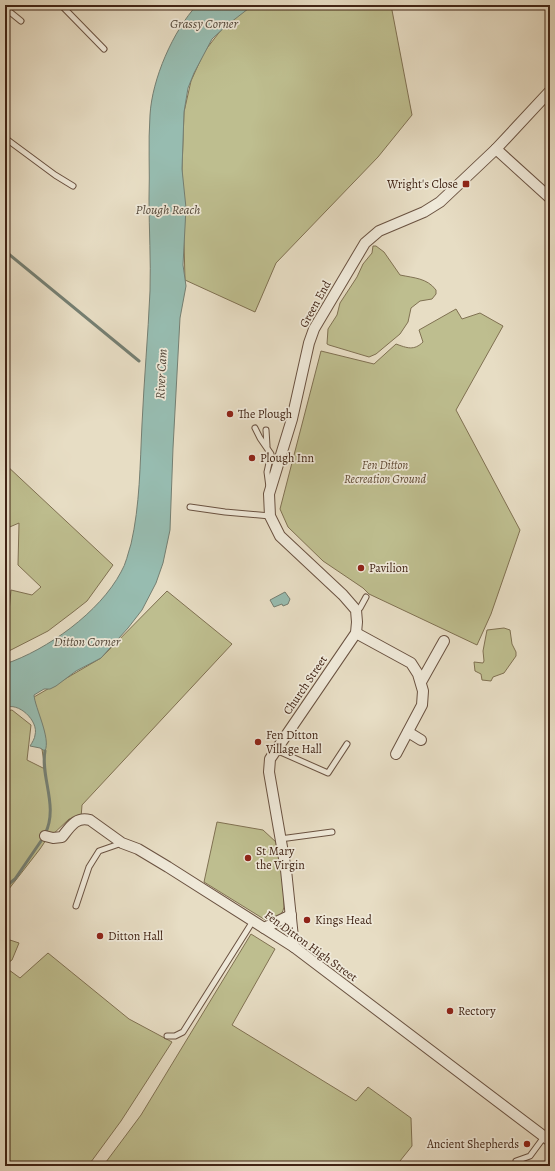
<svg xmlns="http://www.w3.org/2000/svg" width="555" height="1171" viewBox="0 0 555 1171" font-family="Alegreya,serif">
  <rect width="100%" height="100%" fill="#e7ddc4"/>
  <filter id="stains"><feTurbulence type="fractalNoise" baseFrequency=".005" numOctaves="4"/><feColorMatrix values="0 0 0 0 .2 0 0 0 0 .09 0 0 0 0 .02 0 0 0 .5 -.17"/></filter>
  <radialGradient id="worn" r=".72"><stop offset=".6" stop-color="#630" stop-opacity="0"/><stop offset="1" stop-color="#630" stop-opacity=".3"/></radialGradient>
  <g fill="#bebe8f" stroke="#807152">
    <polygon points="251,5 391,5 412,115 378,157 276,263 255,312 185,280 182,169 184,112 191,81 204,52 235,12"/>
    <path d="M373 246H376L384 252 400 275C414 278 427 278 436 290V294L432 299 420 301 411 308 408 322 400 334 376 354 369 357 329 345 327 344 328 329 337 315 340 303 357 277 363 264 372 253Z"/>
    <path d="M456 309 462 319 480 313 503 326 456 410 520 530 491 614 477 645 369 594 363 588 323 561 288 527 280 509 321 351 374 364 396 344C407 348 414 351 423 342L419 330Z"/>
    <polygon points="5,464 113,565 87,601 73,612 48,631 5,653 5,615 9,612 11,590 32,595 41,587 18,565 19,523 5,529"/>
    <polygon points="167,591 232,644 82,805 81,818 69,819 50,837 50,834 40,849 5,894 5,711 12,710 31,725 27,760 45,769 34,697 101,658"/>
    <polygon points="504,628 510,630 512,644 516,652 516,656 504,673 493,677 491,681 482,680 481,674 475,671 474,662 483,663 484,661 483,651 487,630"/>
    <path d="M217 822 263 830 277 843 283 874 284 907C282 917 276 918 267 921L204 882Z"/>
    <polygon points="251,934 275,949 232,1025 356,1101 368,1087 411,1118 412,1146 396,1166 103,1166 141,1115"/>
    <polygon points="7,939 19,943 12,960 5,965 5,943"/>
    <polygon points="48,953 129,1019 172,1042 121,1121 88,1166 5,1166 5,967 20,978"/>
  </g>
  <g fill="#97bcb0" stroke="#757f72">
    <path d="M197 5H253L226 26 212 39 194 73 188 88 184 112 182 169 186 208 183 265 186 286 180 318 173 448 170 530 163 563 156 583 142 610 128 628 101 658 76 671 56 686 50 689H44L34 695C35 708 51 738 45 751L40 748 30 746C32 743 35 738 35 735 39 721 18 701 5 708V664C47 650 100 612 121 572 126 564 128 553 131 544 140 505 140 464 142 424 144 380 148 336 150 291 151 261 149 230 149 199 150 171 148 143 150 115 152 79 173 31 197 5Z"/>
    <polygon points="285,592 290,599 288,604 283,606 282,604 274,607 270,600"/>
  </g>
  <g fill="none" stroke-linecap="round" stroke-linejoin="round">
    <g stroke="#757f72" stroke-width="3">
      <polyline points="5,251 139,361"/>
      <path d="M45 751C40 776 59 807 45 834"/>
      <polyline points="5,887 15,879 41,841"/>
    </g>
    <defs>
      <g id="lane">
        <polyline points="61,5 104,49"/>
        <polyline points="5,8 21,21"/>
        <polyline points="5,138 55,175 73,186"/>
        <polyline points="255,428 260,438 271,454 267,472 269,487"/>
        <polyline points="266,430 267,446"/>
        <polyline points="190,507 225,512 270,516"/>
        <polyline points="356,610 360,608 366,597"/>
        <polyline points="276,750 328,773 347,744"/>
        <polyline points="280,839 332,832"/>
        <polyline points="76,906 89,867 99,851 122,843"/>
        <polyline points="167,1036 175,1036 183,1032 253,921"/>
        <polyline points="516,1161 530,1156 544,1137"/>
      </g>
      <g id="street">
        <polyline points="496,149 550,198"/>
        <polyline points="356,633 411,663 418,674 423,691 422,705 396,754"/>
        <polyline points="421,682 444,641"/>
        <polyline points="408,732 421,740"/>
        <path d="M45 836 53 838 62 837C70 827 76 816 90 820L122 843 138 849 168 867 294 947 550 1141"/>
        <polyline points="264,928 291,915"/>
        <polyline points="294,947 286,870 269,772 270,759 356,633 357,622 356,610 343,595 280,536 270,516 269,494 292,419 309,343 314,329 365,243 379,231 424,212 440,202 496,149 550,91"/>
      </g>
    </defs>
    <use href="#lane" stroke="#6a5241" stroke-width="7"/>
    <use href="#street" stroke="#6a5241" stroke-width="12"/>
    <use href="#lane" stroke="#efe9d9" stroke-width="5"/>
    <use href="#street" stroke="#efe9d9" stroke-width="10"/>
  </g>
  <g fill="#8f2418" stroke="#efe9d9" stroke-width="1.5">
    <rect x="462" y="180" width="8" height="8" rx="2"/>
    <circle cx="230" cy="414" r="4"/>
    <circle cx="252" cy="458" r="4"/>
    <circle cx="361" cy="568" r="4"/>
    <circle cx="258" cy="742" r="4"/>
    <circle cx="248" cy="858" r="4"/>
    <circle cx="307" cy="920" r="4"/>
    <circle cx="100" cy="936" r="4"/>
    <circle cx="450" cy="1011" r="4"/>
    <circle cx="527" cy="1144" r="4"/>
  </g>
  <g text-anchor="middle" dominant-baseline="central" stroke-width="3.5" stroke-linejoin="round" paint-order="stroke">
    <g font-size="12" fill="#412415" stroke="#efe9d9" text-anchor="start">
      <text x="458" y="184" text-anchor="end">Wright's Close</text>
      <text x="238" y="414">The Plough</text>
      <text x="260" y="458">Plough Inn</text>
      <text x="369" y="568">Pavilion</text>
      <text x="266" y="735">Fen Ditton<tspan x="266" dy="14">Village Hall</tspan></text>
      <text x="256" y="851">St Mary<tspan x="256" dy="14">the Virgin</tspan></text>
      <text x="315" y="920">Kings Head</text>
      <text x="108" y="936">Ditton Hall</text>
      <text x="458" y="1011">Rectory</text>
      <text x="519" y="1144" text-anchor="end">Ancient Shepherds</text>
    </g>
    <g font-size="12" fill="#412415" stroke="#efe9d9">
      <text transform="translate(315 304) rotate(-61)">Green End</text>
      <text transform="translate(305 685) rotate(-56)">Church Street</text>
      <text transform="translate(311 946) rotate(36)">Fen Ditton High Street</text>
    </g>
    <g font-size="12" font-style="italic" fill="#604a34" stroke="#efe9d9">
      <text x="385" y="465">Fen Ditton<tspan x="385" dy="14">Recreation Ground</tspan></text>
    </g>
    <g font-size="13" font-style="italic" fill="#564a3c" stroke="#efe9d9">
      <text x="204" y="23">Grassy Corner</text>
      <text x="168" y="209">Plough Reach</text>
      <text transform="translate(161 374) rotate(-87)">River Cam</text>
      <text x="87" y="641">Ditton Corner</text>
    </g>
  </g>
  <rect width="555" height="1171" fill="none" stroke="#e7ddc4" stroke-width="20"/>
  <rect x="6" y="6" width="543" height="1159" fill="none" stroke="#412415" stroke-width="2"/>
  <rect x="10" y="10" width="535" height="1151" fill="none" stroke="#412415"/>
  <rect width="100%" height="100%" filter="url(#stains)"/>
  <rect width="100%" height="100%" fill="url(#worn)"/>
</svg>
